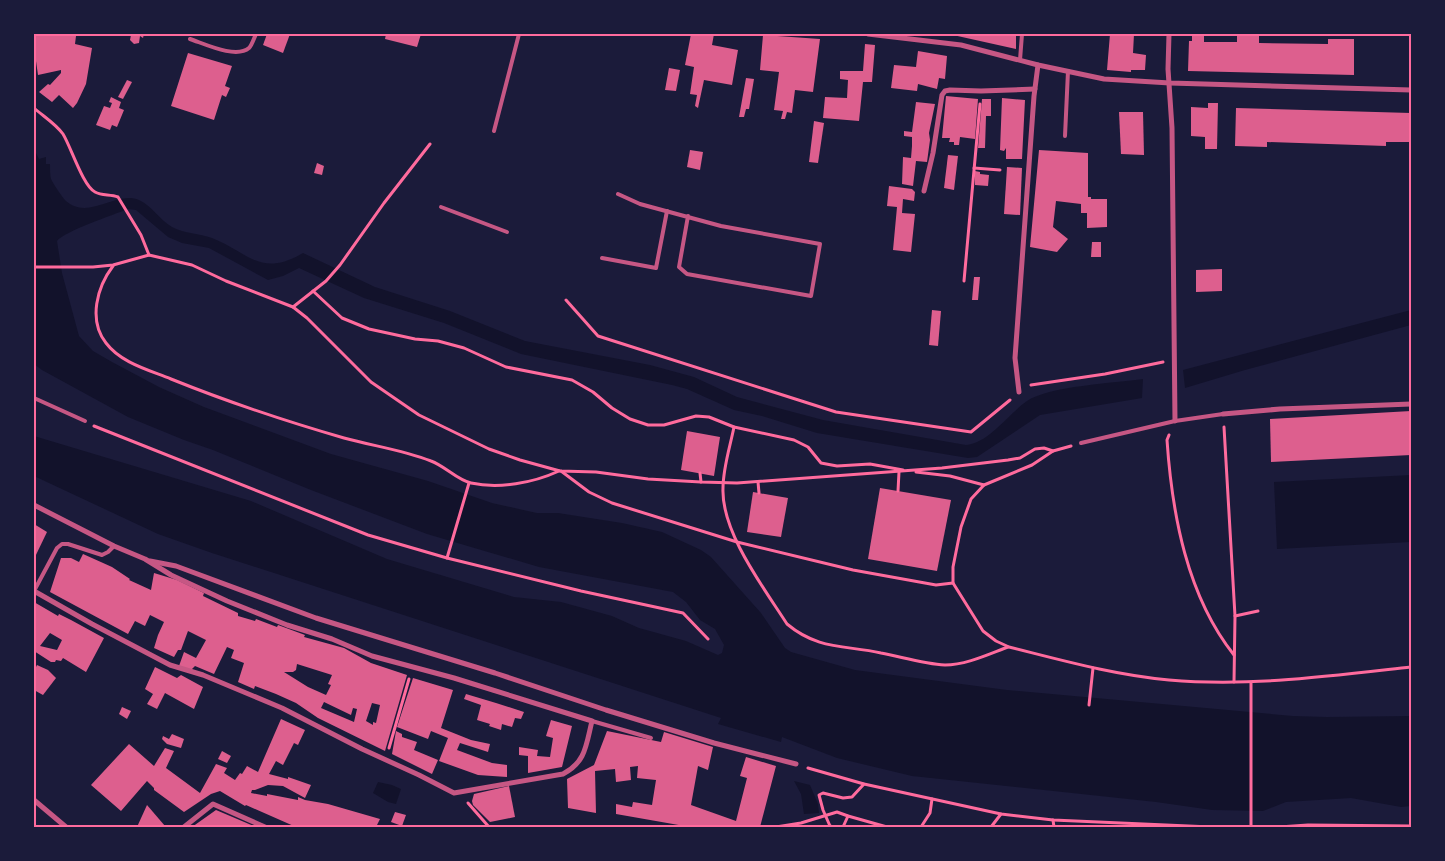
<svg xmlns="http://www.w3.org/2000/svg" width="1445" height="861" viewBox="0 0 1445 861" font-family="Rubik,sans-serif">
  <rect width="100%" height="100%" fill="#1b1b3a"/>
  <g fill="#12122b">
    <path d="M34 149 39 159 46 157V164H50C50 169 50 175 51 179 54 185 62 197 66 201 89 221 116 190 139 200 152 206 160 220 172 227 185 234 199 233 212 238 250 253 260 278 303 253L375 287 450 311 525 341 650 365 694 377 737 397 823 420 966 445C989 443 1009 413 1027 401 1049 386 1115 383 1143 379L1142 398 1040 415 977 457 968 458 817 433 762 416 734 410 687 389 672 385 521 354 444 323 364 298 299 268 283 276 268 280 209 248 182 243 168 237 136 210 128 209C113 215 65 231 57 241L62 273 79 336 93 351 112 362 159 387 204 407 331 454 428 481 492 503 537 513H558L622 523 662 532 701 550 711 557 761 613 785 648 791 652 855 670 1007 690 1293 716 1327 717 1411 716V806L1401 807 1351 798 1286 802 1263 811 1212 810 1156 802 912 776 837 758 782 737 781 742 718 724 721 718 212 553 158 534 34 476V436L251 501 387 559 514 597 561 602 612 616 639 628 686 641 718 655 722 653 724 645 715 629 700 620 686 602 673 592 539 567 427 534 311 490 213 450 184 440 128 417 42 370 34 364Z"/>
    <polygon points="1411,310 1411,325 1245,370 1185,388 1183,370"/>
    <polygon points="1411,475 1411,542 1277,549 1274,482"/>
    <polygon points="794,781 810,785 818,804 819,813 804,814 801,794"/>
    <polygon points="378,782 392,785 401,789 396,804 388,802 373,793"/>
  </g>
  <g fill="#dd5f8e" fill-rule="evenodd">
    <polygon points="34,34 65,34 76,36 75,44 92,48 86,84 77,103 73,108 59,95 52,102 39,92 48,84 50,85 61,73 61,70 38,75 34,47"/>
    <polygon points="134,34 144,34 143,38 140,36 139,43 134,44 130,40 131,35"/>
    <polygon points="267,34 290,34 283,53 263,45"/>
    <polygon points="386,34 421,34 417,47 385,39"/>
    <polygon points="691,34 714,34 712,45 738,50 732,85 704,80 698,108 695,106 697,95 690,94 694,67 685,65"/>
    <polygon points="953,34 1016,34 1016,49 953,35"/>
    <polygon points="1110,34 1134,34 1133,53 1146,55 1145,70 1131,70 1131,72 1107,70"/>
    <polygon points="1192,34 1204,34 1204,42 1237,42 1237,34 1259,34 1259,43 1328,44 1328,39 1354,39 1354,75 1188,71 1189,41 1192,41"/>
    <polygon points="763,35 820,39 813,92 795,90 792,113 787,112 785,119 781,119 783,111 774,110 779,72 760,70"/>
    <polygon points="865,44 875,45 872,82 863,82 859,121 823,118 825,97 847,98 848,80 840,79 840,71 863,71"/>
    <polygon points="918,51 947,56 945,79 939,78 937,89 918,84 917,91 891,88 894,65 916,67"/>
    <polygon points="188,53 232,66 225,86 230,88 226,97 222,95 214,120 171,106"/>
    <polygon points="669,68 680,70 676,91 665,90"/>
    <polygon points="746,78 754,79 749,109 746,109 744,117 739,117"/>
    <polygon points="127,80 132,82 123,99 118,97"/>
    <polygon points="946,96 978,99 975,139 960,137 959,145 954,145 954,142 949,142 950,138 942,138"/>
    <polygon points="111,97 121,102 119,108 124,110 117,127 112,125 110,130 96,125 104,106 110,108 112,103 109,102"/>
    <polygon points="1002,98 1025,100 1022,159 1006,159 1006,148 1004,151 1000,150"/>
    <polygon points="982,99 991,99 991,116 986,116 985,148 978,148"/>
    <polygon points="916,102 935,104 929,133 930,140 927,162 916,161 913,186 902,184 903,157 911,158 912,146 912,137 904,136 904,131 912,132"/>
    <polygon points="1208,103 1218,103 1217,149 1205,149 1205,137 1191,136 1191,107 1208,108"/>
    <polygon points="1236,108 1411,113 1411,142 1386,142 1386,146 1267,142 1267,147 1235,146"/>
    <polygon points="1119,112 1143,112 1144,155 1121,154"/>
    <polygon points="814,121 824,123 818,163 809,162"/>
    <polygon points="690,150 703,152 700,170 687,167"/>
    <polygon points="1039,150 1088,153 1088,197 1091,197 1091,199 1107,199 1107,227 1087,228 1087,213 1081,213 1081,204 1056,201 1053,227 1068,239 1057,252 1030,247"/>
    <polygon points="948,155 958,156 954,190 944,188"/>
    <polygon points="317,163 324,166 322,175 314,173"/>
    <polygon points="1007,167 1022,168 1020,215 1004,214"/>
    <polygon points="975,171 980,172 980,174 989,175 988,186 975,185"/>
    <polygon points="889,186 912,189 915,192 914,201 903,199 902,213 915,214 911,252 893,250 897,207 887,206"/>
    <polygon points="1092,242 1101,242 1101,257 1091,257"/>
    <polygon points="1222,269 1222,291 1196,292 1196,270"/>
    <polygon points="974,277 980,277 978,300 972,300"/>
    <polygon points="932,310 941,311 938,346 929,345"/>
    <polygon points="1411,411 1411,455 1271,462 1270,419"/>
    <polygon points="687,431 720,437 714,476 681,470"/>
    <polygon points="880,488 951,500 937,571 868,559"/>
    <polygon points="753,492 788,498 781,537 747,532"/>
    <polygon points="34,524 47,532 34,559"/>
    <path d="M83 554 112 567 130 579 129 580 151 590 154 573 177 580 204 593 203 596 238 613V616L255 621 256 619 277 627 278 625 305 635 304 637 344 648 371 663 407 675 385 751 318 718 296 703 276 694 255 686 254 689 238 682 244 663 231 658 234 650 227 647 214 674 195 666 191 670 179 666 184 652 196 658 206 640 188 631 181 650H178L174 657 154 648 158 635 164 622 150 615 145 626 135 621 128 634 50 592 61 558H71L79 562ZM297 664 332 675 328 684 331 685 326 695 308 687 284 672H293L296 670ZM324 702 351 715 353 708 357 709 354 722 321 708ZM372 703 380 705 376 723 373 722V725L366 721Z"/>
    <path d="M34 602 58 616 59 614 71 620 104 638 86 672 63 658 61 661 56 660 55 662H51L34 651ZM50 633 62 640 57 650 40 646Z"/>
    <polygon points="37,665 48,670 56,678 43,695 34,690 34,671"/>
    <polygon points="155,667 177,678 181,675 203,687 194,709 165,693 157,709 147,704 153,694 145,689"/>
    <polygon points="413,678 453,690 441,728 471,740 490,744 488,752 485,751 460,743 457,750 492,763 507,765 507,777 478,775 439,761 448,738 431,731 428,739 397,727"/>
    <polygon points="466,694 496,703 524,712 521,719 515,718 512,727 502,724 501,730 489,726 490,724 477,720 481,705 464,699"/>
    <polygon points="122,707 131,711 127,719 119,714"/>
    <polygon points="281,719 305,730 298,745 294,743 283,765 276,761 269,774 288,779 288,777 311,785 305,798 283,786 268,785 255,790 252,790 251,793 267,796 267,794 298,800 298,797 305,800 328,804 380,819 376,827 296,827 246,805 245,806 220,791 211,794 184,812 154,790 154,788 147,781 121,811 91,785 129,744 154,766 165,748 174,751 166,768 200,793 216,764 227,768 224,773 235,780 240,773 242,774 247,766 258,772"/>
    <polygon points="551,720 572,726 562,767 528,773 528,756 519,755 519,747 538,750 537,756 550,757 553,738 546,736"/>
    <polygon points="396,731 402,734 402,737 417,742 414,750 438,760 432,774 392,754"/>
    <polygon points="607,731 661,742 664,732 713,747 708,770 698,766 691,805 736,821 747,778 740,776 746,757 776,766 760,827 690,827 616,814 616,804 632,807 633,802 652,805 656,780 637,778 638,766 630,767 631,780 616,782 615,769 595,771 596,813 568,808 567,779 594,765"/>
    <polygon points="172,734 184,739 181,748 167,744 162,739 163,736 169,739"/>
    <polygon points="222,751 231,756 227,763 218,759"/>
    <polygon points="509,786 515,817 490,822 473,805 472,801 474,794"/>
    <polygon points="147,805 165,826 164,827 137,827"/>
    <polygon points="216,810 256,827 192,827"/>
    <polygon points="395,812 406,815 402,826 391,822"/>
  </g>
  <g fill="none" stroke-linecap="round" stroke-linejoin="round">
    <g stroke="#ff6b9d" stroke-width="3">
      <path d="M34 108C43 116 56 124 63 134 71 147 83 186 95 192 102 196 110 194 118 197L141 235 149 255"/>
      <polyline points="974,168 1000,170"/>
      <path d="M113 266C97 287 88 320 106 343 121 363 149 370 171 379 228 402 285 421 344 438 373 446 403 450 431 461 445 466 457 480 471 483 499 489 533 483 559 471"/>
      <polyline points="34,267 93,267 113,265 149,255 192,265 226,281 293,307 307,318 371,382 419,415 489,449 520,460 560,471 596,472 648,479 701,482 737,483 942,468 1008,460 1020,458 1035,449 1044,448 1053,451"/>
      <polyline points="964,281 980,104"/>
      <polyline points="313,291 342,318 369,329 415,339 438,341 464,348 506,367 572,380 593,392 612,408 630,419 648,425 664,425 696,416 709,417 734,427 794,440 808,447 821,463 837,466 870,464 903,470"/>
      <polyline points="566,300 598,336 836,412 971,432 1010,400"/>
      <polyline points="293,307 326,281 340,265 384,203 430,144"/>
      <polyline points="1031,385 1105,374 1163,362"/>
      <polyline points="94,426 368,535 447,558 581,591 683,613 708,639"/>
      <path d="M734 427C730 447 723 468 723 488 721 532 764 588 787 624 818 650 845 645 881 653 902 657 924 664 945 665 966 665 989 654 1008 647"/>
      <polyline points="1224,427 1235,616 1234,682"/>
      <path d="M1169 435 1167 440C1172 514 1187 596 1234 655"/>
      <path d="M1071 446 1053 451 1032 465 984 485 971 499 961 527 953 567V583L983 631 996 641 1009 647C1061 660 1114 675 1169 680 1250 687 1331 676 1411 667"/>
      <polyline points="561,471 589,492 612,503 737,542 853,570 936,585 953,583"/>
      <polyline points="916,472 950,476 984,485"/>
      <polyline points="700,473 701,482"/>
      <polyline points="758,482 759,493"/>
      <polyline points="898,491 899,472"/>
      <polyline points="447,558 469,483"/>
      <polyline points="1235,616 1258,611"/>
      <polyline points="1251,683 1251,827"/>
      <polyline points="1089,705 1093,668"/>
      <polyline points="389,748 409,679"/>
      <polyline points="808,768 864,784 1001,814 1053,820 1211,827"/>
      <polyline points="468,803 489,827"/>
      <polyline points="1053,820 1054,827"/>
      <polyline points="776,827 801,823 837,812 848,816 887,827"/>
      <polyline points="833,827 830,826 823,810 819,795 823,793 843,798 852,797 864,784"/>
      <polyline points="843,827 848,816"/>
      <polyline points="921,827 930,813 932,799"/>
      <polyline points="991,827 1001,814"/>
      <polyline points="1279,827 1308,825 1411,826"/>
    </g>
    <g stroke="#c65784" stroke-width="4">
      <path d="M190 39C205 44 236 59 249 48 252 45 254 38 256 34"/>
      <polyline points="1020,60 1022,34"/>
      <polyline points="494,131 519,34"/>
      <polyline points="1065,136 1068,71"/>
      <polyline points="618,194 640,204 721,226 820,244 811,296 687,274 679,267 688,216"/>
      <polyline points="441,207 507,232"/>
      <polyline points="602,258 656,268 667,211"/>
      <polyline points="34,398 85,421"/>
      <polyline points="1081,443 1175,421 1223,414"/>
      <polyline points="34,591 57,548 62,544 68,544 102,555 108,552 114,546"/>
      <polyline points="592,721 651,738"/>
    </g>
    <g stroke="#c65784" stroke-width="5">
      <polyline points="868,34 961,45 1038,65 1104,79 1170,83 1411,90"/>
      <polyline points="1169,34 1168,69 1172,128 1175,421"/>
      <polyline points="924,191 933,153 942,95 945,91 950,90 981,91 1035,89"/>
      <polyline points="1019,392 1015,358 1034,96 1038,65"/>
      <polyline points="1223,414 1280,409 1411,404"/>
      <path d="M34 505 114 546 145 559 171 575 227 601 287 625 332 639 372 656 454 678 592 721C586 745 586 762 563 774L454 793 419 775 362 749 282 708 203 675 170 665 92 624 34 591"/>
      <polyline points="150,561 176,566 316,618 495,673 606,710 714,743 796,764"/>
      <polyline points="34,800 66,827"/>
      <polyline points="184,827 213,804 265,827"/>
    </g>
  </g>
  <rect width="1445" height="861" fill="none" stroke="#1b1b3a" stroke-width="70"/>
  <rect x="35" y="35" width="1375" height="791" fill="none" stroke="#ff6b9d" stroke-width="2"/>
</svg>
